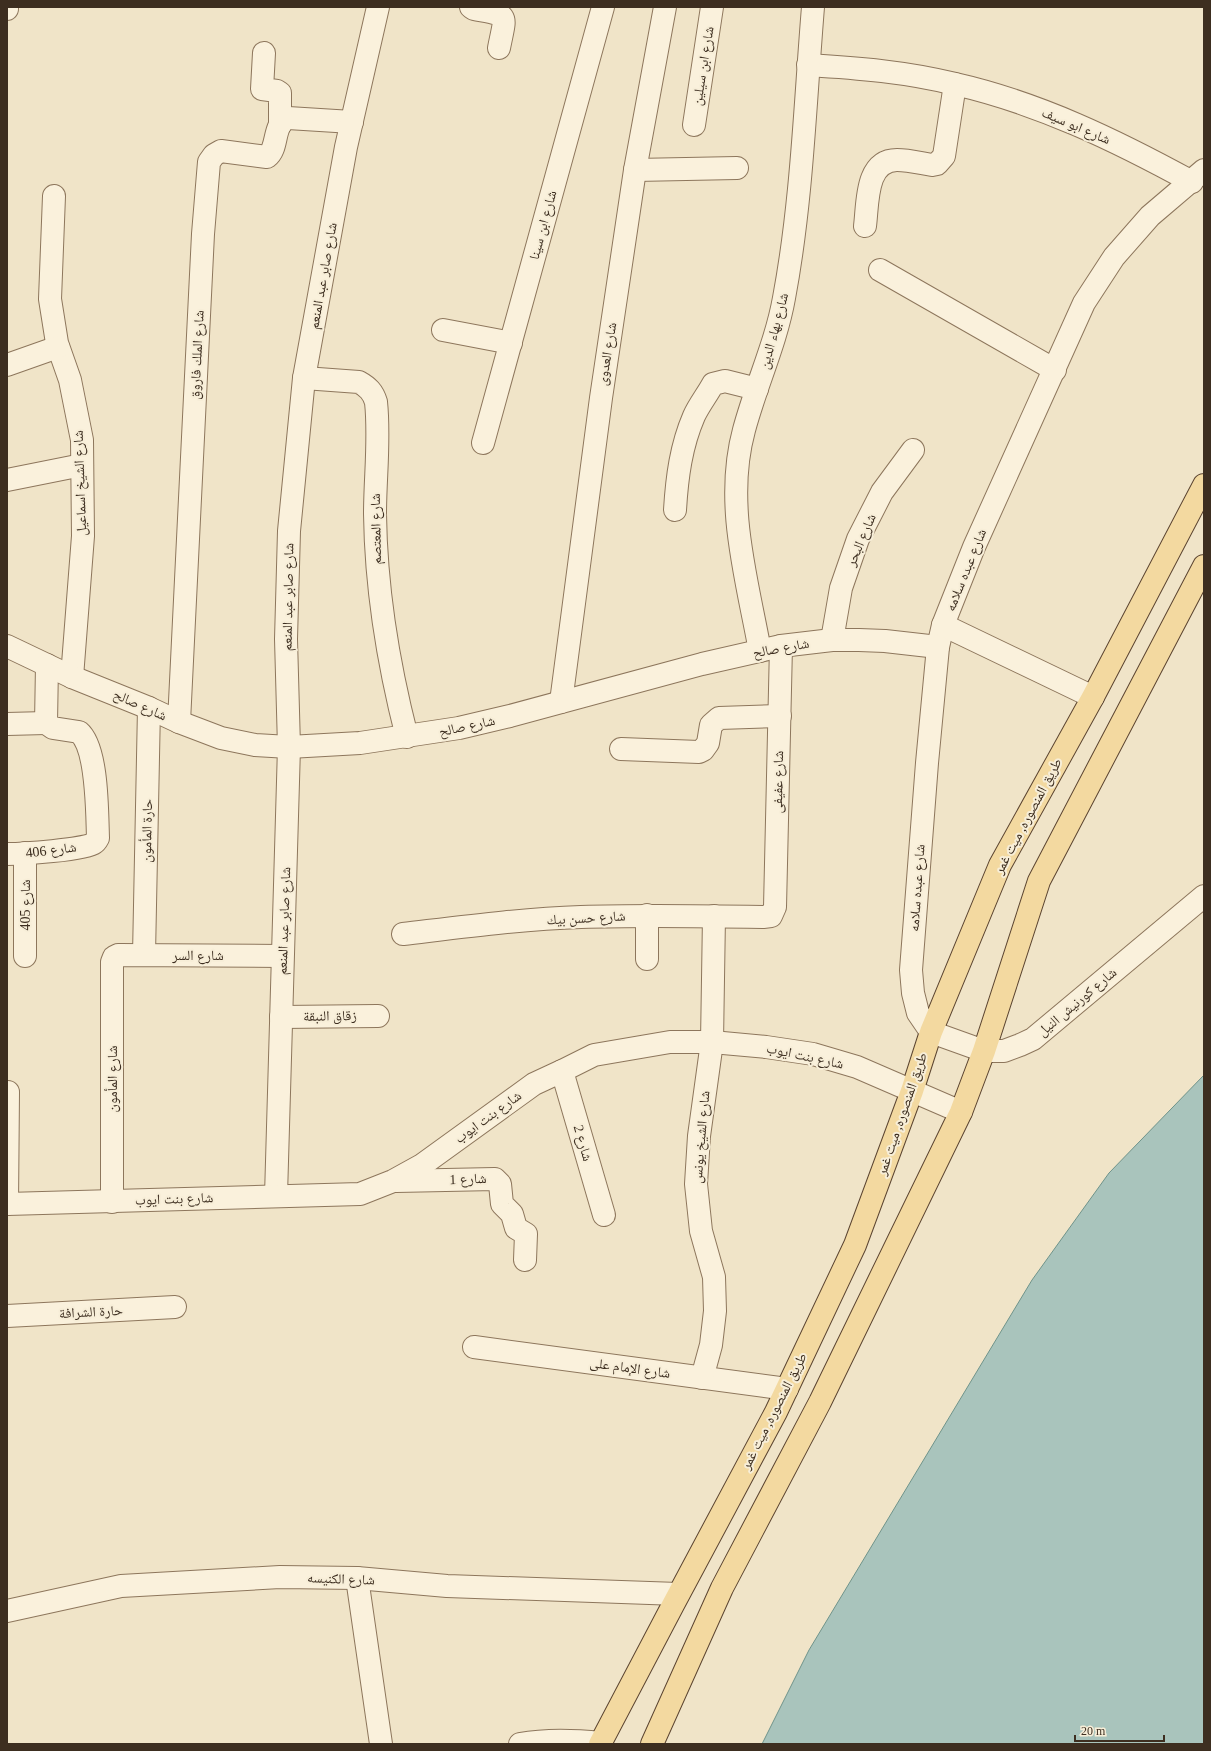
<svg xmlns="http://www.w3.org/2000/svg" width="1211" height="1751" viewBox="0 0 1211 1751" font-family="'Times New Roman','Noto Naskh Arabic',serif">
  <rect width="100%" height="100%" fill="#f0e4c8"/>
  <polygon fill="#a9c4bc" stroke="#6f938a" points="1204,1075 1204,1744 762,1744 809,1650 1032,1280 1109,1173"/>
  <g fill="none" stroke-linecap="round" stroke-linejoin="round">
    <defs>
      <g id="minor">
        <path d="M471 7 474 9C510 16 506 12 499 48"/>
        <polyline points="7,9 7,7"/>
        <polyline points="264,53 262,89 277,91 280,93 280,125"/>
        <path d="M808 65C858 68 907 72 955 84 1039 103 1117 141 1192 182"/>
        <polyline points="694,125 712,7"/>
        <polyline points="635,170 737,168"/>
        <polyline points="1204,170 1150,216 1114,257 1084,303 974,547 943,625 938,647 927,763 911,970 913,993 918,1013 931,1032 984,1051 1004,1051 1020,1045 1033,1039 1204,896"/>
        <polyline points="54,196 50,299 57,343 70,380 82,440 83,536 72,677"/>
        <path d="M865 226C868 204 865 160 897 160 908 160 920 163 932 165L937 164 944 156 955 84"/>
        <polyline points="880,270 1055,370"/>
        <polyline points="443,330 511,343"/>
        <polyline points="7,365 58,347"/>
        <path d="M304 378 359 382C368 387 373 392 376 402 380 439 375 477 375 514 376 590 388 663 407 737"/>
        <polyline points="483,443 603,7"/>
        <polyline points="7,480 82,465"/>
        <path d="M675 510C677 477 681 446 694 416 699 405 707 395 713 384L725 381 757 389"/>
        <polyline points="943,625 1093,697"/>
        <polyline points="832,640 841,588 858,539 882,492 913,450"/>
        <polyline points="7,646 72,677 149,708 179,722 221,738 255,745 289,747 360,743 459,728 510,716 702,664 781,646 832,640 859,640 885,641 938,647"/>
        <path d="M760 651C747 579 724 503 744 430 756 385 776 343 784 298 802 202 805 104 813 7"/>
        <polyline points="561,702 601,398 635,170 665,7"/>
        <path d="M179 722 203 234 209 162 214 155 221 151 267 157C279 148 272 124 288 118L352 122"/>
        <polyline points="7,724 46,723"/>
        <polyline points="621,749 699,752 703,750 708,743 711,725 719,718 780,716"/>
        <polyline points="25,853 25,956"/>
        <path d="M7 854C21 854 85 850 94 843 96 842 97 840 98 838 97 814 98 748 79 732L53 728 46 723 47 665"/>
        <path d="M403 934C462 927 521 919 581 917 641 915 702 916 763 917L771 916 775 907 781 646"/>
        <polyline points="144,955 149,708"/>
        <polyline points="647,959 647,915"/>
        <polyline points="281,1017 378,1016"/>
        <polyline points="562,1071 604,1215"/>
        <polyline points="396,1181 495,1179 500,1184 502,1204 512,1214 516,1228 526,1234 525,1260"/>
        <polyline points="276,1196 289,747 286,639 289,531 304,378 346,147 378,7"/>
        <polyline points="112,1202 112,962 114,957 118,955 282,956"/>
        <polyline points="7,1204 360,1194 393,1181 422,1165 534,1084 562,1071 594,1055 670,1042 712,1042 766,1047 813,1054 857,1067 961,1112"/>
        <polyline points="7,1204 8,1092"/>
        <polyline points="7,1316 175,1307"/>
        <polyline points="474,1347 787,1389"/>
        <polyline points="702,1378 711,1345 715,1311 714,1277 701,1231 696,1184 699,1136 712,1042 714,916"/>
        <polyline points="357,1578 381,1744"/>
        <polyline points="7,1611 121,1586 280,1577 357,1578 447,1586 678,1594"/>
        <path d="M520 1744C547 1739 573 1740 601 1743"/>
      </g>
      <g id="major">
        <polyline points="600,1744 673,1605 776,1412 855,1245 912,1091 931,1032 1000,865 1093,697 1204,485"/>
        <polyline points="652,1744 722,1588 820,1402 961,1112 984,1051 1039,881 1204,566"/>
      </g>
    </defs>
    <use href="#minor" stroke="#8d765c" stroke-width="24"/>
    <use href="#major" stroke="#5b4430" stroke-width="24"/>
    <use href="#minor" stroke="#faf1dc" stroke-width="22"/>
    <use href="#major" stroke="#f3d9a0" stroke-width="22"/>
  </g>
  <g text-anchor="middle" dominant-baseline="central" stroke-width="4" stroke-linejoin="round" paint-order="stroke">
    <g font-size="14" fill="#3d2e20" stroke="#f7eed8">
      <text transform="translate(703 66) rotate(-81)">شارع ابن سيلين</text>
      <text transform="translate(1076 126) rotate(23)">شارع ابو سيف</text>
      <text transform="translate(543 225) rotate(-75)">شارع ابن سينا</text>
      <text transform="translate(323 276) rotate(-80)">شارع صابر عبد المنعم</text>
      <text transform="translate(774 331) rotate(-75)">شارع بهاء الدين</text>
      <text transform="translate(607 354) rotate(-81)">شارع العدوى</text>
      <text transform="translate(197 355) rotate(-87)">شارع الملك فاروق</text>
      <text transform="translate(80 483) rotate(-92)">شارع الشيخ اسماعيل</text>
      <text transform="translate(376 529) rotate(-91)">شارع المعتصم</text>
      <text transform="translate(861 540) rotate(-67)">شارع البحر</text>
      <text transform="translate(966 570) rotate(-68)">شارع عبده سلامه</text>
      <text transform="translate(288 597) rotate(-89)">شارع صابر عبد المنعم</text>
      <text transform="translate(781 648) rotate(-10)">شارع صالح</text>
      <text transform="translate(140 705) rotate(24)">شارع صالح</text>
      <text transform="translate(467 726) rotate(-12)">شارع صالح</text>
      <text transform="translate(778 782) rotate(-89)">شارع عفيفى</text>
      <text transform="translate(1028 816) rotate(-62)">طريق المنصوره, ميت غمر</text>
      <text transform="translate(147 831) rotate(-89)">حارة المأمون</text>
      <text transform="translate(51 850) rotate(-7)">شارع 406</text>
      <text transform="translate(917 888) rotate(-86)">شارع عبده سلامه</text>
      <text transform="translate(25 905) rotate(-90)">شارع 405</text>
      <text transform="translate(586 918) rotate(-3)">شارع حسن بيك</text>
      <text transform="translate(284 921) rotate(-88)">شارع صابر عبد المنعم</text>
      <text x="198" y="955">شارع السر</text>
      <text transform="translate(1077 1002) rotate(-40)">شارع كورنيش النيل</text>
      <text transform="translate(330 1016) rotate(-1)">زقاق النبقة</text>
      <text transform="translate(805 1056) rotate(12)">شارع بنت ايوب</text>
      <text transform="translate(112 1079) rotate(-90)">شارع المأمون</text>
      <text transform="translate(902 1114) rotate(-71)">طريق المنصوره, ميت غمر</text>
      <text transform="translate(488 1117) rotate(-36)">شارع بنت ايوب</text>
      <text transform="translate(701 1137) rotate(-85)">شارع الشيخ يونس</text>
      <text transform="translate(583 1143) rotate(74)">شارع 2</text>
      <text transform="translate(468 1179) rotate(-2)">شارع 1</text>
      <text transform="translate(174 1199) rotate(-2)">شارع بنت ايوب</text>
      <text transform="translate(91 1312) rotate(-3)">حارة الشرافة</text>
      <text transform="translate(630 1368) rotate(8)">شارع الإمام على</text>
      <text transform="translate(774 1411) rotate(-63)">طريق المنصوره, ميت غمر</text>
      <text transform="translate(341 1579) rotate(2)">شارع الكنيسه</text>
    </g>
  </g>
  <rect width="1211" height="1751" fill="none" stroke="#3d2e20" stroke-width="16"/>
  <path d="M1075 1735v6h89v-6" fill="none" stroke="#3d2e20" stroke-width="2"/>
  <text x="1081" y="1735" font-size="12" fill="#3d2e20" stroke="#f7eed8" stroke-width="3" paint-order="stroke">20 m</text>
</svg>
